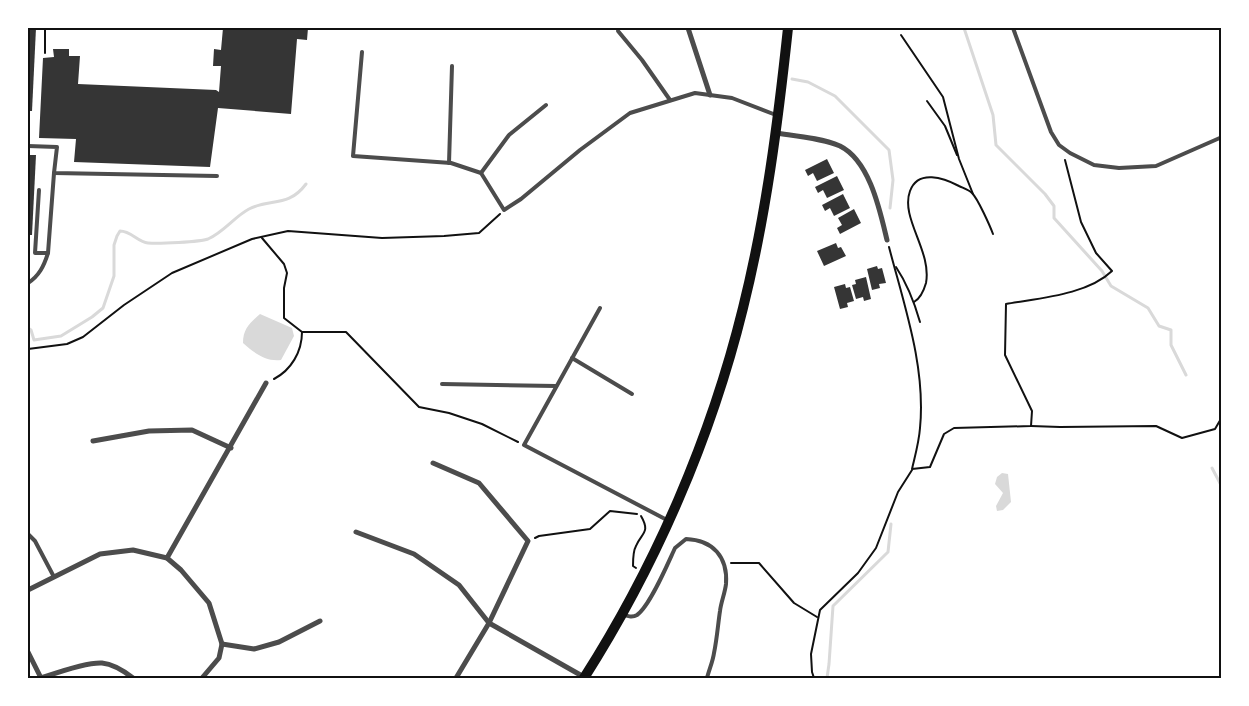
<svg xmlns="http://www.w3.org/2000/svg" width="1249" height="706" viewBox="0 0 1249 706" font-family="Barlow,sans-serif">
  <rect width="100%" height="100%" fill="#fff"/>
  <g fill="#d9d9d9">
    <path d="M260 314 292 328 294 336 281 360C266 362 254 353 243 343 243 329 250 323 260 314Z"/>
    <polygon points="1002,473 1008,474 1011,502 1003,510 997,511 996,506 1003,493 995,484 997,477"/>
  </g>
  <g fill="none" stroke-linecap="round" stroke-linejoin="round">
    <g stroke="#d9d9d9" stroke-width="3">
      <polyline points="964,28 993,115 996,145 1045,194 1054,206 1054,218 1102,271 1111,286 1148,308 1159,326 1171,330 1171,345 1186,375"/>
      <polyline points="792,79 808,82 835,96 889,150 893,180 890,208"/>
      <path d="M28 328 31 330 34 340 61 336 92 317 103 308 114 276V245L117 236 120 231C131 231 138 242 148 243 158 244 200 242 208 239 224 232 234 217 249 209 271 198 288 208 306 184"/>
      <polyline points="1212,468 1222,487"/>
      <polyline points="827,678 829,664 833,606 888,552 891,524"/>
    </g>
  </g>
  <g fill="#353535">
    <polygon points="28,28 36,28 32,111 28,111"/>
    <polygon points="223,28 308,28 307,40 297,39 291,114 218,108 210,167 74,162 76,139 39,138 43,58 54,57 53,49 69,49 69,56 80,56 78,84 216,90 219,92 221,66 213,66 214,49 221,50"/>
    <polygon points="28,155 36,155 32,235 28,235"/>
    <polygon points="827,159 834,173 817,181 813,173 808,176 805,170"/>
    <polygon points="837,176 844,190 827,198 823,190 818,193 815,187"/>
    <polygon points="843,194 850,208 834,216 830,208 825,211 822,205"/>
    <polygon points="854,209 861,223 840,234 837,228 842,225 838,218"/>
    <polygon points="836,243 838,248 841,247 846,256 824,266 817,251"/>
    <polygon points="877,266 878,269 882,268 886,283 879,284 880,288 872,290 867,269"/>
    <polygon points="866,277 871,299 864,301 863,297 856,299 852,285 856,284 855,280"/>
    <polygon points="845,284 846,288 850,287 854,301 847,303 848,307 840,309 834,287"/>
  </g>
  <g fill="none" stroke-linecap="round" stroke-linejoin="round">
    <g stroke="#111" stroke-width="2">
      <polyline points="901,35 943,97 959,159 973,194"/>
      <polyline points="45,53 45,28"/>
      <polyline points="927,101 945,126 957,155"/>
      <polyline points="262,238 284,264 287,273 284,288 284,318 302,332 346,332 419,407 449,413 482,424 518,442"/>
      <path d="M889 247C904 305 926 367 920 428 919 442 915 456 912 469L930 467 944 434 954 428 1031 426 1032 411 1005 355 1006 304C1039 298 1087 295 1112 271L1096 253 1081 222 1065 160"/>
      <path d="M896 267C908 285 914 301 920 322"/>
      <path d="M914 302C921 298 924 290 926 283 932 251 900 218 910 191 918 169 944 178 959 186 963 188 969 190 972 193 978 199 990 226 993 234"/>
      <polyline points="28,349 67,344 83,337 124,305 172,273 252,239 288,231 382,238 444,236 479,233 500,214"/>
      <path d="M274 379C291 370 302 352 302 332"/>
      <polyline points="1031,426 1060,427 1156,426 1182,438 1215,429 1222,417"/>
      <polyline points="535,538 539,536 590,529 610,511 637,514"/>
      <polyline points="731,563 759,563 794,603 817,617"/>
      <path d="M636 568 633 566C633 560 633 551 636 546 641 533 651 533 641 516"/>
      <polyline points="814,678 812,672 811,654 820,610 858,573 876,548 898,492 912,470"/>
    </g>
    <g stroke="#4c4c4c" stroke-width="4">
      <polyline points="1013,28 1051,132 1059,145 1070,153 1094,165 1119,168 1156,166 1222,137"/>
      <polyline points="618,31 642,60 670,100"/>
      <polyline points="362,52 353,156 451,163 481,173 504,210 521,199 580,150 630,113 695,93 732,98 776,115"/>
      <polyline points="28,146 57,147 54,173 217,176"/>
      <polyline points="449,163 452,66"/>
      <polyline points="481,173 509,135 546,105"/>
      <polyline points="39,190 35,253 48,253"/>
      <path d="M28 283C39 276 44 266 48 253L54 173"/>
      <polyline points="600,308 524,445 667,520"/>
      <polyline points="572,358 632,394"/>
      <polyline points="442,384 556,386"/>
      <polyline points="28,534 35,541 54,577"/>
      <path d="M622 614C627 616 632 618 637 615 650 606 668 563 675 548L686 539C713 540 728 557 726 584 725 593 721 602 720 611 718 624 717 639 714 653 713 661 709 670 707 678"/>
    </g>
    <g stroke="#4c4c4c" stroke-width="5">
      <polyline points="688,28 710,95"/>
      <path d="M776 133C796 136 821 138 840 146 870 161 880 211 887 240"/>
      <polyline points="93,441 149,431 192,430 231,448"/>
      <polyline points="433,463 479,483 528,541 489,623 456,678"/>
      <polyline points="356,532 414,554 459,585 489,623 584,677"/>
      <polyline points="167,558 266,383"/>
      <polyline points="28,590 100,554 133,550 167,558 181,570 209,603 222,644 219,658 202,678"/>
      <polyline points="222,644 254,649 279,642 320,621"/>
      <polyline points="28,652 41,678"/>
      <path d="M41 678C56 673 86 662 102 663 113 664 124 671 133 678"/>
    </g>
    <path stroke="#111" stroke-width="10" d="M584 678C656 565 711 438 743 308 766 216 778 122 788 28"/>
  </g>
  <rect width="1249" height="706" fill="none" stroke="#ffffff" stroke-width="58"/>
  <rect x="29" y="29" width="1191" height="648" fill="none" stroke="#111" stroke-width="2"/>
</svg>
